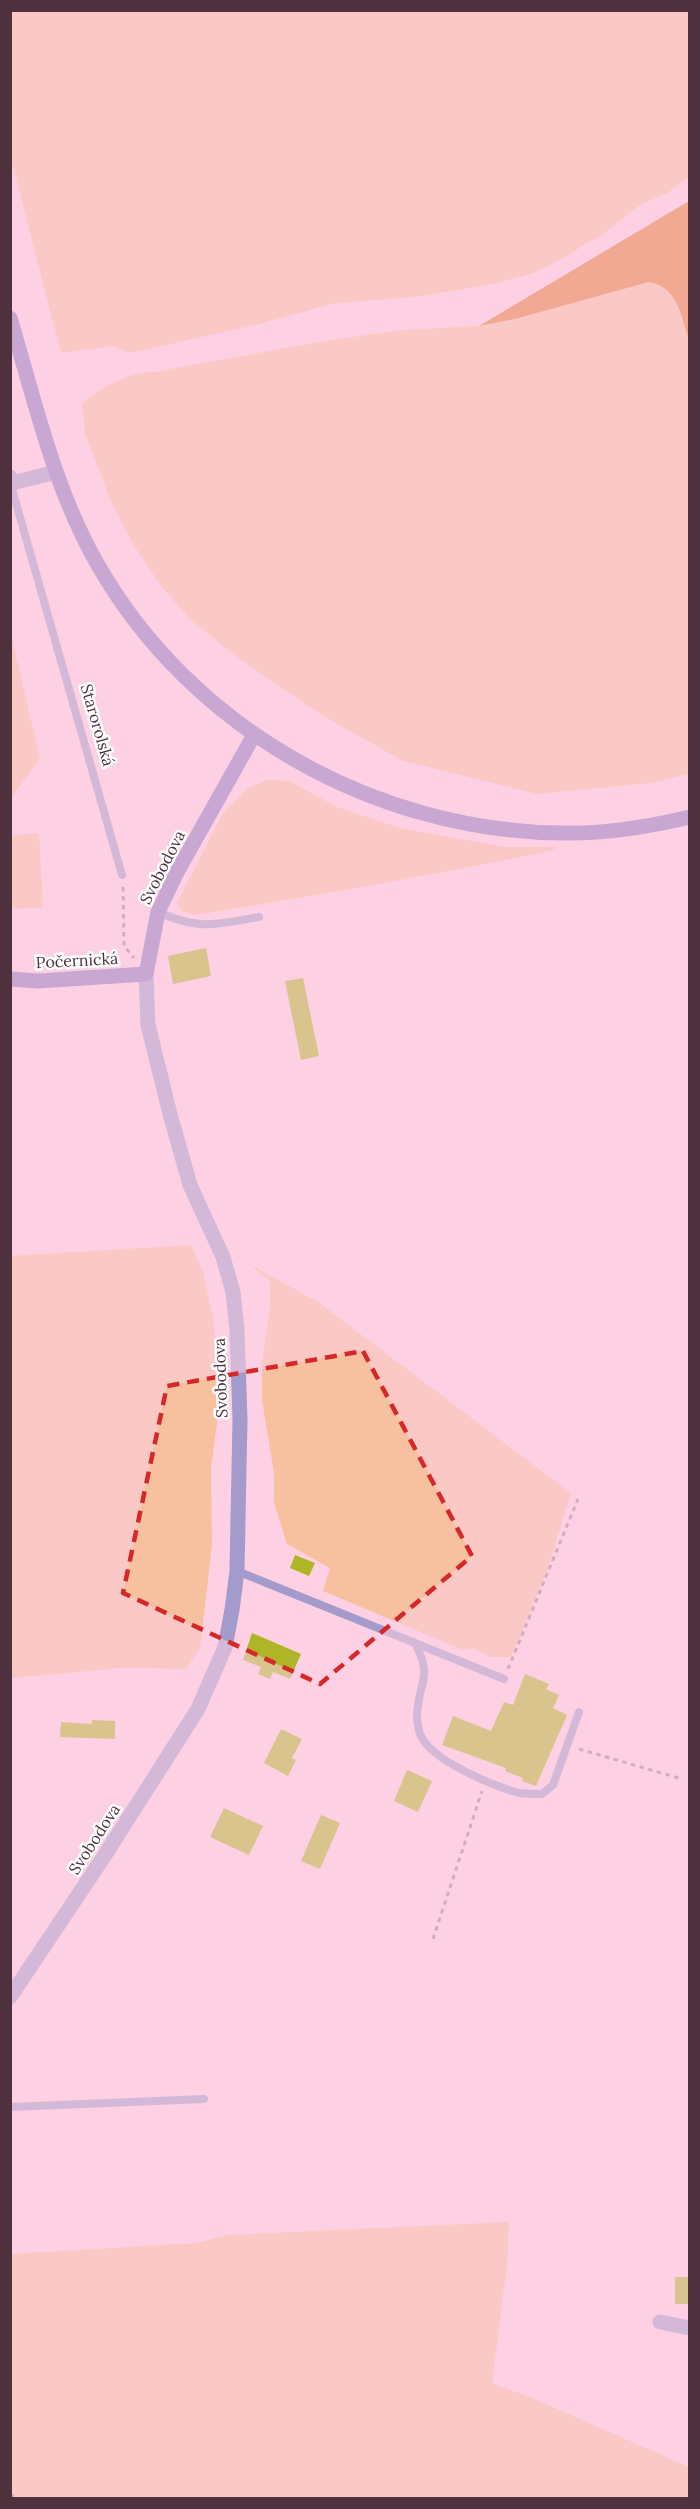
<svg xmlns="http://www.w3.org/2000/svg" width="700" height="2509" viewBox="0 0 700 2509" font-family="Lora,serif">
  <rect width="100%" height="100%" fill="#fed0e3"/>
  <g fill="#f7c1a0">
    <polygon points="10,11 689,11 689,177 666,194 641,204 598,238 588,242 569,255 534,273 493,284 424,296 336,303 259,324 130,353 114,346 61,353 11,159"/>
    <path d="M649 282C679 287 681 315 689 340V774L650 783 537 794 403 761 320 714 238 658 189 618 161 586 133 544 110 499 85 433 82 403C103 387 126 373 153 372L331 340 403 330 479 326 515 319Z"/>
    <polygon points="10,630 40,759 11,798 10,798"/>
    <path d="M268 780 289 781 337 807 400 828 505 847H558L550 851C432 875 313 897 194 915L181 911 177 903 223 813 248 788Z"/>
    <polygon points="39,833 43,908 11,909 11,835"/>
    <polygon points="191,1245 203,1272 214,1323 217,1423 211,1469 212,1544 200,1649 186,1669 122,1668 11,1678 11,1256"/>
    <polygon points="249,1264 318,1302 571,1493 546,1573 511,1657 489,1657 474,1648 463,1650 323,1591 330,1568 287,1544 274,1503 274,1473 262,1400 262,1364 270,1306 270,1281"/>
    <polygon points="509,2222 507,2265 492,2383 537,2400 689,2467 689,2498 11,2498 11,2254 196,2243 227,2235"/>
  </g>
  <path fill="#e37b31" d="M689 201V340C681 316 678 287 649 282L515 319 479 326Z"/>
  <g fill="#aeb526">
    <polygon points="206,948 211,976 173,984 168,956"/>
    <polygon points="303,978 319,1056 301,1060 285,981"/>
    <polygon points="295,1555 315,1563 309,1576 290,1568"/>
    <polygon points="252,1633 301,1654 290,1679 273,1672 270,1679 258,1674 261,1667 243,1660"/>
    <polygon points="525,1674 549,1684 546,1689 559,1695 553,1708 567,1715 536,1786 522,1781 523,1778 505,1771 506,1768 442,1745 453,1716 491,1731 504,1702 513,1705"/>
    <polygon points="92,1720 115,1721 115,1739 60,1737 61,1722 92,1724"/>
    <polygon points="281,1729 302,1739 292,1758 296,1760 288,1776 264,1763"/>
    <polygon points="407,1770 432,1781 418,1812 394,1801"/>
    <polygon points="224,1808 263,1826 249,1855 210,1837"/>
    <polygon points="321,1815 340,1823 320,1869 301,1861"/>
    <rect x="675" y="2277" width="15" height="27"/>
  </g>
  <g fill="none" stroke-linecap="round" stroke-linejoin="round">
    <g stroke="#a5808f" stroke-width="3" stroke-dasharray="4.5 4.5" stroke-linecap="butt">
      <polyline points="123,887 124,946 134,958"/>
      <polyline points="508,1669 578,1499"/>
      <polyline points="579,1749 682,1779"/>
      <polyline points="433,1939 482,1791"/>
      <polyline points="10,2494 16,2498"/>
    </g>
    <g stroke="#a39bcb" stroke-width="8">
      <polyline points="10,482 122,875"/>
      <path d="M158 912C201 931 216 924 259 917"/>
      <polyline points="237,1571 504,1679"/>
      <path d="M415 1643C433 1678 419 1681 417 1714 417 1719 418 1731 421 1736 432 1761 494 1786 519 1793 526 1794 535 1794 542 1794L553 1785 579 1712"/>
      <polyline points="10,2107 204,2099"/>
    </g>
    <g stroke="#a39bcb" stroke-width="15">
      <polyline points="10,477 12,483 56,472"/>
      <polyline points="10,1997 103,1858 198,1709 225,1647 232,1610 237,1571 240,1419 237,1330 233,1292 223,1257 190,1185 170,1114 148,1025 146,974"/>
      <polyline points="660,2322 690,2328"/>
    </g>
    <g stroke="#8779bf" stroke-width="15">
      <path d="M10 318C35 401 54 489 98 565 191 728 374 831 562 833 605 834 648 827 690 817"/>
      <polyline points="10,979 38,981 146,974 158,912 177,872 254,735"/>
    </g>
  </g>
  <path d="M0 0H700V2509H0ZM363 1351 472 1556 320 1684 123 1593 167 1386Z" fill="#fed0e3" fill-opacity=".55" fill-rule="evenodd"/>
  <path fill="none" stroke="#d62828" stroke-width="4.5" stroke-dasharray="12 8" stroke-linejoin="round" d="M363 1351 472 1556 320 1684 123 1593 167 1386Z"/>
  <g text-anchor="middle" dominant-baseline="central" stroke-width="5" stroke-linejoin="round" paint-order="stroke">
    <g font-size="16" fill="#4e313d" stroke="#fff">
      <text transform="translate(98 725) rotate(74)">Starorolská</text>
      <text transform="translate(162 867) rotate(-63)">Svobodova</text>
      <text transform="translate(77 960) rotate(-3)">Počernická</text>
      <text transform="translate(220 1378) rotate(-92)">Svobodova</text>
      <text transform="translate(94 1839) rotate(-57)">Svobodova</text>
    </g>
  </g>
  <rect width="700" height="2509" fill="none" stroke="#4e313d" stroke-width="24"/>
</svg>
